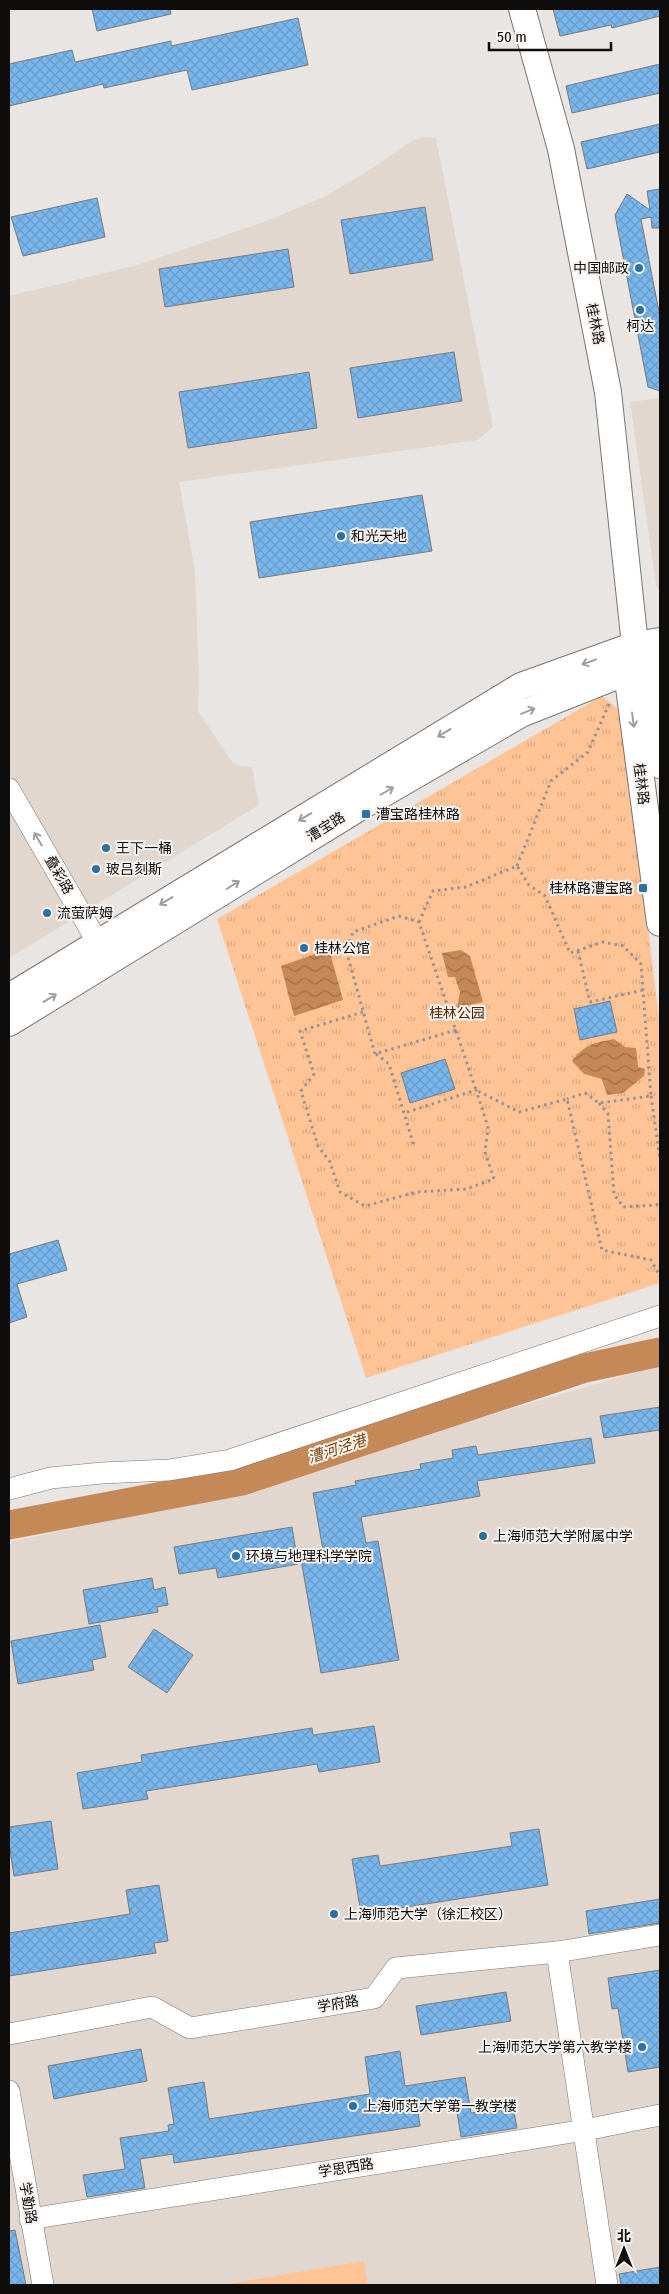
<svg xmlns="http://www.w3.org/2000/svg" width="669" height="2294" viewBox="0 0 669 2294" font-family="'Fira Sans Condensed','Noto Sans SC',sans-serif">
  <defs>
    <pattern id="grass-tufts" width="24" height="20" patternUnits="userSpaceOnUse" patternTransform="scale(1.25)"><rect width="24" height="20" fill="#fec496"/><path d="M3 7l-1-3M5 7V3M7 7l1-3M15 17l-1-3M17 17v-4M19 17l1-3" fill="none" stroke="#d8a780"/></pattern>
    <pattern id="water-waves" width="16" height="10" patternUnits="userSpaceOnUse" patternTransform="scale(1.25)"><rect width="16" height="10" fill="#c58857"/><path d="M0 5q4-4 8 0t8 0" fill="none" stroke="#9e6e46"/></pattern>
    <pattern id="building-cross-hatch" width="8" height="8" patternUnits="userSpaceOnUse" patternTransform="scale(1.25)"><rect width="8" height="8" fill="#79b6eb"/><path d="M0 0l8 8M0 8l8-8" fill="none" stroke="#679bc8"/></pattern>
  </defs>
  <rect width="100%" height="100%" fill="#e9e5e2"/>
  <g fill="#e2d7cf">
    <polygon points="424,137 436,138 493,427 478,440 179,482 195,570 199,680 198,711 233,763 240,766 252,767 259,805 9,958 9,296 138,265 269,220 326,196 374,167 413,140"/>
    <polygon points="660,398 660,592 656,586 630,402"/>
    <polygon points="660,1365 660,2285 9,2285 9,1542 189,1504"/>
  </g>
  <polygon fill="url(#grass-tufts)" points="602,696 622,712 660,1027 660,1283 366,1378 217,919"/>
  <polygon fill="#fec496" points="364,2261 368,2285 222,2285"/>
  <g fill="url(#water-waves)">
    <polygon points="329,949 343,1000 294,1016 281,966"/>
    <polygon points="461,950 470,956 483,1002 457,1008 460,992 455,977 448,977 442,953"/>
    <path d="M614 1039 625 1047 636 1048 638 1067 645 1069 644 1076 623 1093 607 1095 602 1079 584 1074 572 1061C585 1044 594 1043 614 1039Z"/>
  </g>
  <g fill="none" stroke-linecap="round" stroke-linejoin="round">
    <polyline stroke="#c58857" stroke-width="29" points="9,1525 242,1481 585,1368 660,1352"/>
  </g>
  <g fill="url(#building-cross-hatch)" stroke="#777a7d">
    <polygon points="92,9 170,9 171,14 97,31"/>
    <polygon points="553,9 660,9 660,16 612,28 611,25 560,36"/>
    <polygon points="298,18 308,65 192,90 187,70 104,88 103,84 9,106 9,64 72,50 75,62 171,41 171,46"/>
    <polygon points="660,64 660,93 572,113 566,86"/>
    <polygon points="660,124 660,152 587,169 581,142"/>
    <polygon points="660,189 660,228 652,228 651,217 641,219 660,317 660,391 648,387 615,215 627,194 650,210 647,191"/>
    <polygon points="97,198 105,237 23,256 11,217"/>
    <polygon points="425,207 433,260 350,274 341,220"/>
    <polygon points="288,249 294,287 165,307 159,269"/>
    <polygon points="454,352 462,401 358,418 350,368"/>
    <polygon points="309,372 317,428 188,448 179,392"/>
    <polygon points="422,495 432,551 259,578 250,522"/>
    <polygon points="610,1001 617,1032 580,1040 574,1009"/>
    <polygon points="445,1059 455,1089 410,1103 401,1073"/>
    <polygon points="58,1240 67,1270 17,1284 27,1317 9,1323 9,1254"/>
    <polygon points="660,1407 660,1430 604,1438 600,1416"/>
    <polygon points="591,1438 595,1463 477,1481 480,1496 361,1517 366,1543 378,1541 399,1660 321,1673 300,1554 323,1550 313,1493 356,1485 355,1481 421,1469 420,1464 453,1458 452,1450 476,1446 478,1455"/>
    <polygon points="292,1527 298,1564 218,1578 216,1568 179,1574 174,1547"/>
    <polygon points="152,1578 154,1590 165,1587 168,1605 157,1607 158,1612 89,1624 83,1590"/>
    <polygon points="100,1625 106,1657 92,1660 94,1670 18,1684 11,1641"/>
    <polygon points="154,1629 193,1655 167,1693 128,1667"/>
    <polygon points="374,1726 380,1762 319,1772 317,1764 146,1791 148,1799 83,1809 77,1773 142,1762 141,1755 312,1728 313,1735"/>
    <polygon points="51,1821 58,1869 14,1876 9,1843 9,1827"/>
    <polygon points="539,1829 548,1885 361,1914 352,1859 378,1855 380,1866 512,1846 510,1833"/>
    <polygon points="159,1885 168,1941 154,1943 156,1953 9,1976 9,1933 130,1914 126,1890"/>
    <polygon points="660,1899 660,1923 589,1934 586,1911"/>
    <polygon points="660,1970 660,2067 628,2072 618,2008 612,2009 608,1978"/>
    <polygon points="506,1992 511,2021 421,2035 416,2006"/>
    <polygon points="141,2049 147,2081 54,2099 48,2066"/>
    <polygon points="400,2051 405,2086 465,2077 471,2113 513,2107 517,2128 461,2137 456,2106 418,2112 420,2126 174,2163 173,2154 140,2159 145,2188 87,2197 83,2175 125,2169 120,2138 169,2131 168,2125 174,2124 168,2088 204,2082 209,2119 370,2094 365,2057"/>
    <polygon points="15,2230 26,2285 9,2285 9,2231"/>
    <polygon points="660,2267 660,2285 621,2285 619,2274"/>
  </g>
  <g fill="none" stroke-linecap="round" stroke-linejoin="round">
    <defs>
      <g id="minor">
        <polyline points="9,789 105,955"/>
        <polyline points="9,1489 51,1478 102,1473 169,1470 230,1460 660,1316"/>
        <polyline points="557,1952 607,2285"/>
        <polyline points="9,2034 152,2007 190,2028 374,1998 396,1968 557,1952 660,1935"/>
        <polyline points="9,2091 43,2285"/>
        <polyline points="30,2219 585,2130 660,2115"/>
      </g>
      <g id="major">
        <polyline points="522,9 561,149 608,392 635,645 646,668 660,765"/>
        <polyline points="632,655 627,672 660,923"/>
        <polyline points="9,997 521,686 635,645 660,641"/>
        <polyline points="9,1023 362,806 521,714 627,672 660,666"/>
      </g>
    </defs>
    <use href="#minor" stroke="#797572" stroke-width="22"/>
    <use href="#major" stroke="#797572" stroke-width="28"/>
    <g stroke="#979391" stroke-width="3" stroke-dasharray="2.5 4" stroke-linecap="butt">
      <polyline points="517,866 551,781 588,752 610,702"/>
      <polyline points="419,922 433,891 466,887 517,866 529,885 545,896 570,953 603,942 623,946 641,964 651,1096 599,1103 585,1093 567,1099"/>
      <polyline points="578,951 590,1002 643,990"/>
      <polyline points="363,1012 300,1031 314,1074 301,1091 318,1146 330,1162 340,1192 365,1206 417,1192 466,1189 494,1179 485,1152 488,1127 476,1090 404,1113"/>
      <polyline points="456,1030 375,1054 346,950 353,932 399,916 419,922 476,1090 519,1112 567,1099 602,1250 651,1260 660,1276"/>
      <polyline points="376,1054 389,1064 414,1146"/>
      <polyline points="651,1096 660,1159"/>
      <polyline points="599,1103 608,1114 614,1194 623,1207 656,1205 660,1202"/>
    </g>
    <use href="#minor" stroke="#fff" stroke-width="21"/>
    <use href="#major" stroke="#fff" stroke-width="26"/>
  </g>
  <defs><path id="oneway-shaft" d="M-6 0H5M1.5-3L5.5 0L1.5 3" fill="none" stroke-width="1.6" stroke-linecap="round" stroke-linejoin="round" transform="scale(1.25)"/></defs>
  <g stroke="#9f9e9e">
    <use href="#oneway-shaft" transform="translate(589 662) rotate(160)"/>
    <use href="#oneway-shaft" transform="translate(528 711) rotate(-22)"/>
    <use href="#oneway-shaft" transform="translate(633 720) rotate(83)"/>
    <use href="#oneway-shaft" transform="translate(444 733) rotate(149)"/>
    <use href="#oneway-shaft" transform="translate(387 791) rotate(-30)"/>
    <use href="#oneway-shaft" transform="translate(305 817) rotate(149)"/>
    <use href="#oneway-shaft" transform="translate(38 839) rotate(-120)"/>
    <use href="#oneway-shaft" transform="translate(233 885) rotate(-32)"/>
    <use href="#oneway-shaft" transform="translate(166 901) rotate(149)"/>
    <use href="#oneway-shaft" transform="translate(50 998) rotate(-31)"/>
  </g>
  <g fill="#2c71a6" stroke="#f6f2ef" stroke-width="2">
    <circle cx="639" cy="268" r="5"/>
    <circle cx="640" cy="310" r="5"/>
    <circle cx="341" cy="536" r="5"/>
    <rect x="361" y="809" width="10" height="10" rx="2.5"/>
    <circle cx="106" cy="848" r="5"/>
    <circle cx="96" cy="869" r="5"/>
    <rect x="638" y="883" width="10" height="10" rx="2.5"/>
    <circle cx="47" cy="913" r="5"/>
    <circle cx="304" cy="948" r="5"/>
    <circle cx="483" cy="1536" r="5"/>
    <circle cx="236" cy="1556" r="5"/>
    <circle cx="334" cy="1914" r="5"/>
    <circle cx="642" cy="2047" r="5"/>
    <circle cx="353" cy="2106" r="5"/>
  </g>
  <g text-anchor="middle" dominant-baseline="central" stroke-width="4" stroke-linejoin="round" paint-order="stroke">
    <g font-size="14" fill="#0f0d0c" stroke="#f6f2ef" text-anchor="start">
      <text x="629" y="268" text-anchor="end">中国邮政</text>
      <text x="640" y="326" text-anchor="middle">柯达</text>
      <text x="351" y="536">和光天地</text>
      <text x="376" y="814">漕宝路桂林路</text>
      <text x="116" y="848">王下一桶</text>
      <text x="106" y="869">玻吕刻斯</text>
      <text x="633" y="888" text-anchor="end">桂林路漕宝路</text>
      <text x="57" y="913">流萤萨姆</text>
      <text x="314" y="948">桂林公馆</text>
      <text x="493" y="1536">上海师范大学附属中学</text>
      <text x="246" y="1556">环境与地理科学学院</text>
      <text x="344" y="1914">上海师范大学（徐汇校区）</text>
      <text x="632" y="2047" text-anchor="end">上海师范大学第六教学楼</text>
      <text x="363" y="2106">上海师范大学第一教学楼</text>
    </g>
    <g font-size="14" fill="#0f0d0c" stroke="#f6f2ef">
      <text transform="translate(595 324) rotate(79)">桂林路</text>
      <text transform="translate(641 784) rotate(83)">桂林路</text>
      <text transform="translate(326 827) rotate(-32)">漕宝路</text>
      <text transform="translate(59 875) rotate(60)">叠彩路</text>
      <text transform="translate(338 2004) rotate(-9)">学府路</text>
      <text transform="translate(346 2168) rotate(-9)">学思西路</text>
      <text transform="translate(28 2203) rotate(80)">学勤路</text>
    </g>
    <g font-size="14" fill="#4f2700" stroke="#f6f2ef">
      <text x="457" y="1013">桂林公园</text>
    </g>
    <g font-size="15" font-style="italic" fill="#793f00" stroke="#f6f2ef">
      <text transform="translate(337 1449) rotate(-18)">漕河泾港</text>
    </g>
  </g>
  <rect width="669" height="2294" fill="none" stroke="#0f0d0c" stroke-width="20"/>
  <g transform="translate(624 2249)" stroke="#f6f2ef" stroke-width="4" paint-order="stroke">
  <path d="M0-4L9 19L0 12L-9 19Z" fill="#0f0d0c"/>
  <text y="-8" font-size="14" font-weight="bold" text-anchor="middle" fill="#0f0d0c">北</text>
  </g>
  <path d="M489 42v8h122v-8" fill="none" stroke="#0f0d0c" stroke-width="2.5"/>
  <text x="497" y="42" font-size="15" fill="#0f0d0c" stroke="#f6f2ef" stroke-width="4" paint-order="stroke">50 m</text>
</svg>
